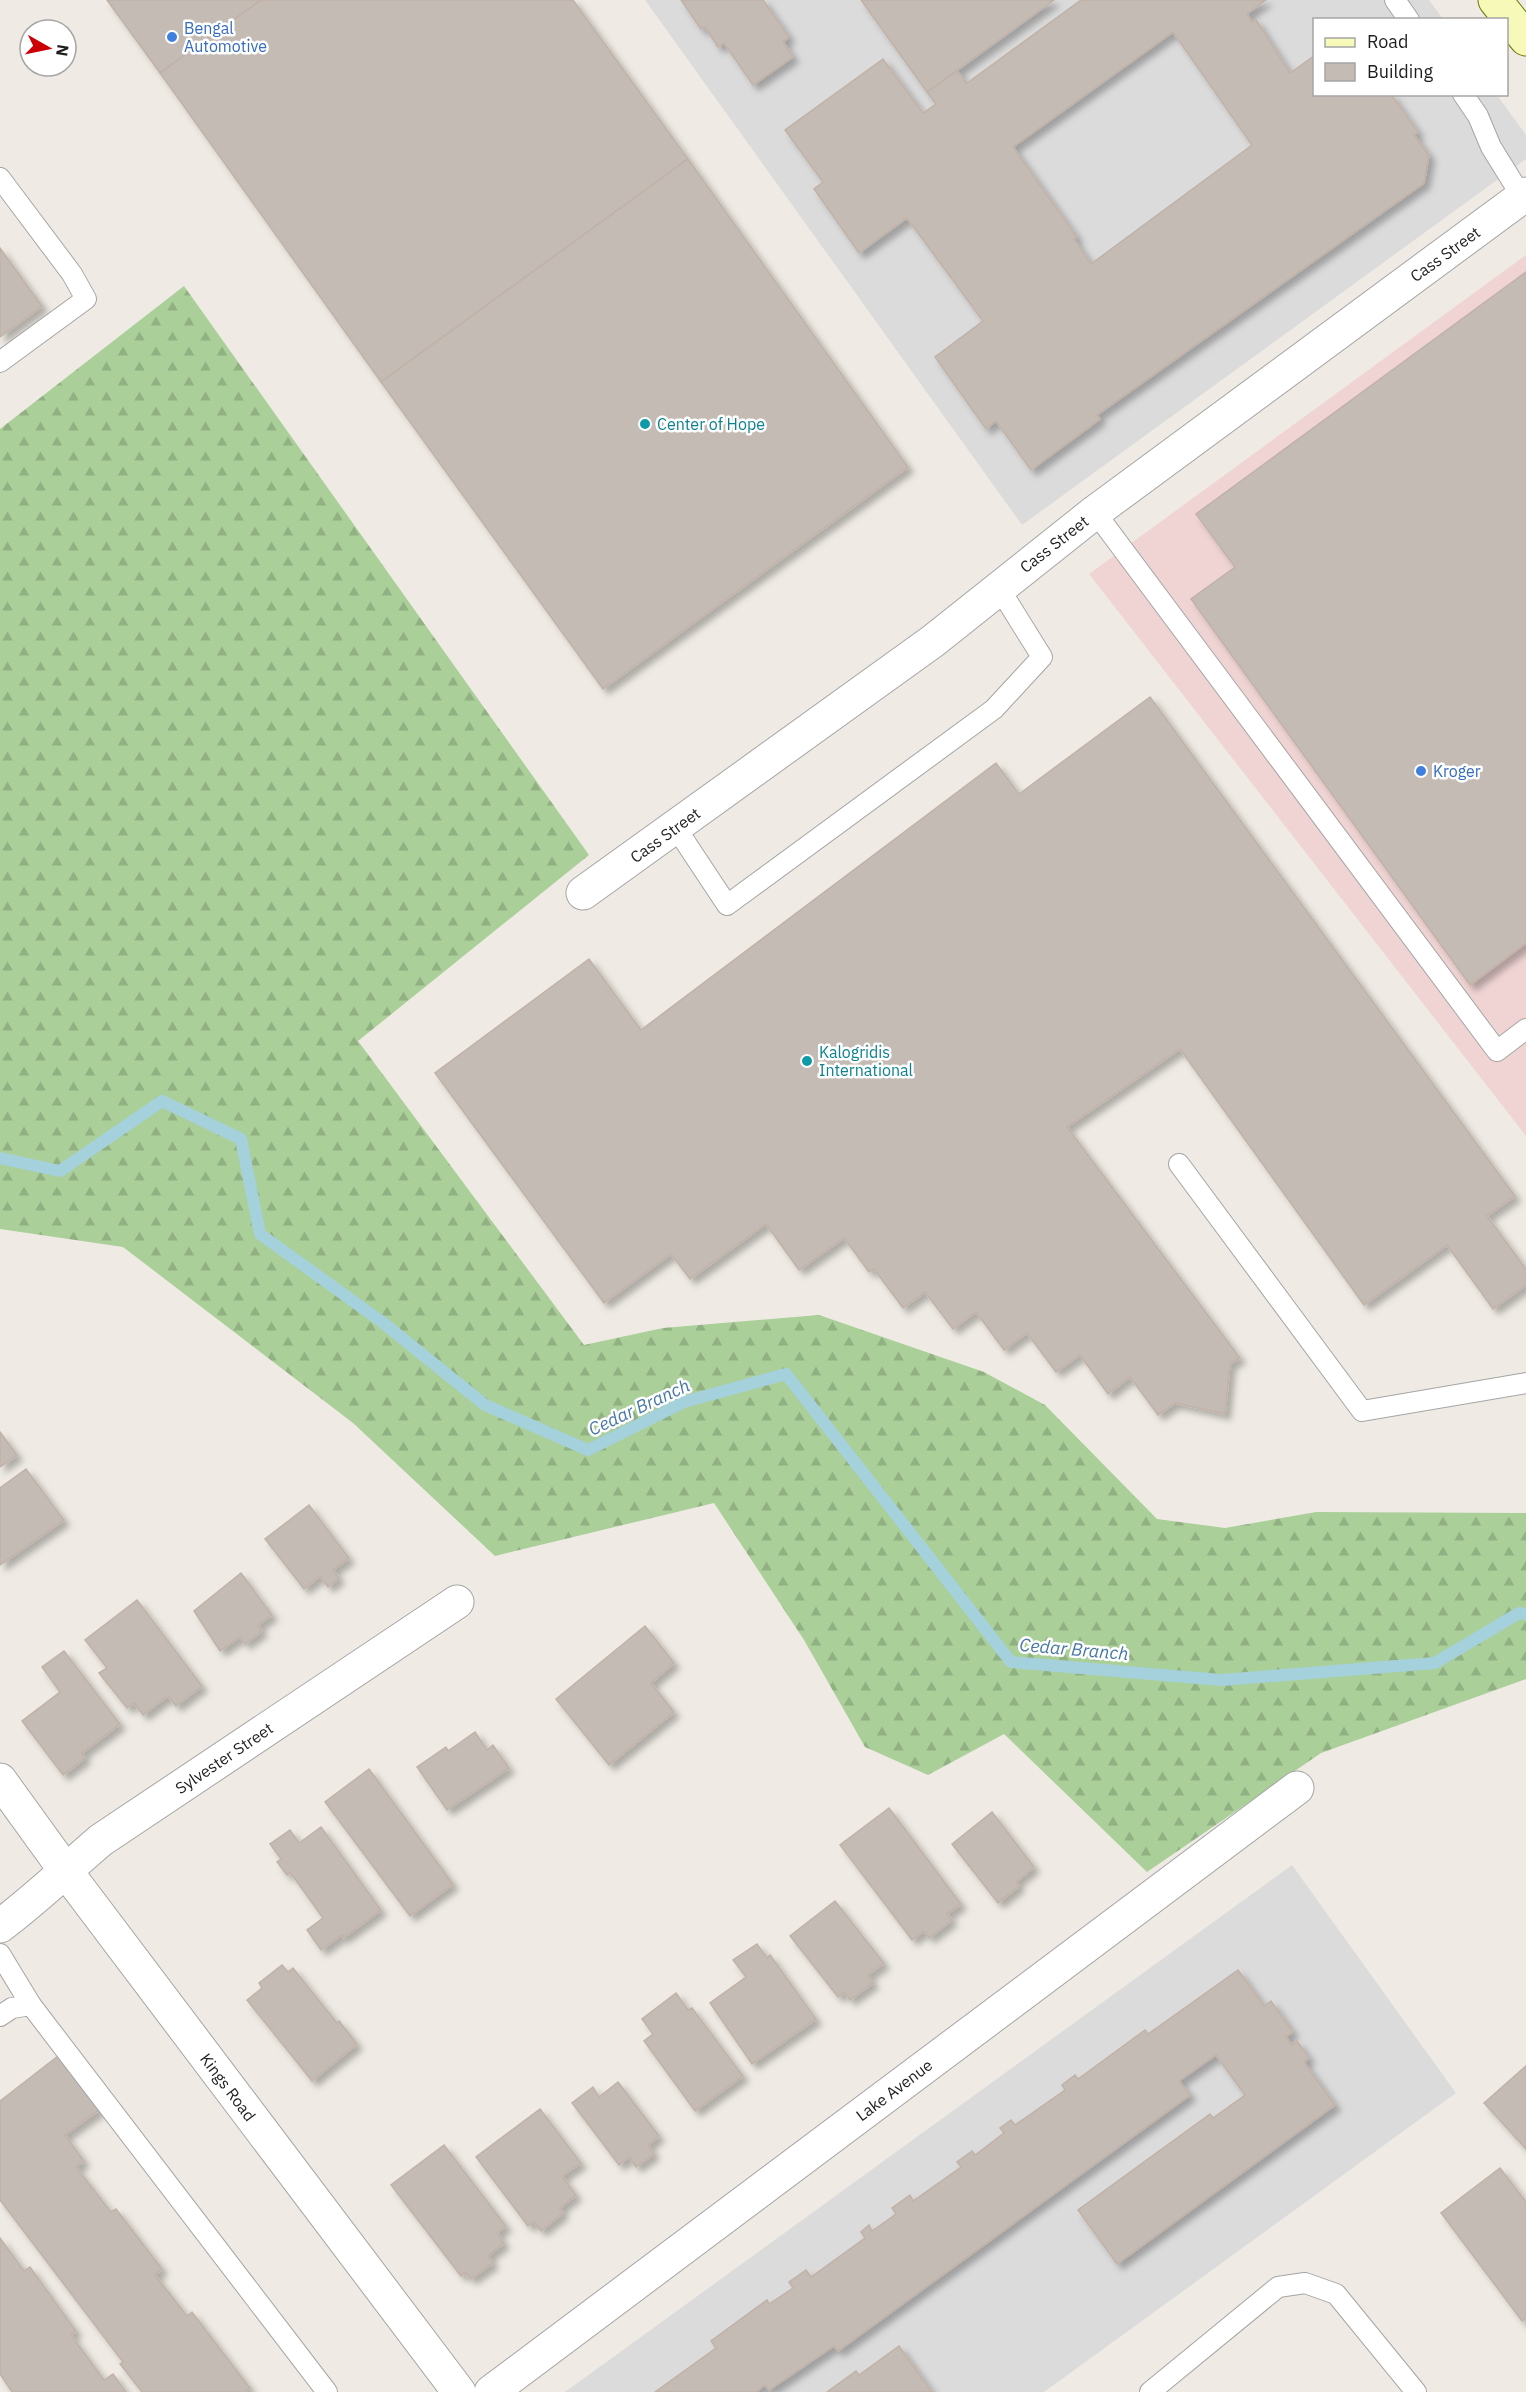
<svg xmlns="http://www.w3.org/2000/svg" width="1526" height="2392" viewBox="0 0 1526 2392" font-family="'IBM Plex Sans',sans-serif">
  <defs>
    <pattern id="forest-firs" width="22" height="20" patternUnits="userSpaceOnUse" patternTransform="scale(1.5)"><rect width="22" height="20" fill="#aacf99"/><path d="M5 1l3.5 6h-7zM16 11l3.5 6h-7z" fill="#92b183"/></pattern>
    <filter id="shadow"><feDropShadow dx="5.5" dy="5.5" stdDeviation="3" flood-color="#0004"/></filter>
  </defs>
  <rect width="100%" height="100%" fill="#efebe4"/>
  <g fill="#dcdbdb">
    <polygon points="645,0 1429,0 1443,19 1314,20 1314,94 1497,95 1526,135 1526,159 1022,525"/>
    <polygon points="1292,1865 1456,2093 1044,2392 565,2392"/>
  </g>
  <polygon fill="#f0d4d4" points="1526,255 1526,1136 1089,574"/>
  <polygon fill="url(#forest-firs)" points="184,286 589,855 358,1041 584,1345 663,1328 819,1315 984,1372 1045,1405 1157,1519 1225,1528 1316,1512 1526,1513 1526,1679 1321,1753 1147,1872 1004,1734 928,1775 865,1747 804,1640 714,1503 495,1556 353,1423 123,1247 0,1229 0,429"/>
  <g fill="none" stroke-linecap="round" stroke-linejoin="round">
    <polyline stroke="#a5d1dd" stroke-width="12" points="0,1158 60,1171 162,1101 241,1139 260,1234 382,1322 485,1405 588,1450 684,1402 786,1374 1011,1662 1221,1680 1435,1663 1519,1613 1526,1614"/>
  </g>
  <g fill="#c4bbb4" stroke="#c1b2a7" stroke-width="1.5" fill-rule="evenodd" filter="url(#shadow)">
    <polygon points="107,0 261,0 160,73"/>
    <polygon points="261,0 573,0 688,159 381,382 160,73"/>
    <polygon points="681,0 763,0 789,37 783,42 793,57 753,85 724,43 718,47 705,27 701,29"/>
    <polygon points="861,0 1054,0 927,92"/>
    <path d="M1081 0H1266L1247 14 1252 22 1256 20 1290 73 1314 56V94H1391L1418 132 1414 135 1429 155 1424 183 1097 415 1100 419 1031 470 996 421 986 429 935 357 983 321 907 218 859 253 814 189 823 182 785 130 883 59 923 113 936 104 927 92 957 71 967 83ZM1173 32 1252 145 1091 264 1074 239 1077 237 1013 147Z"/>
    <polygon points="688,159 908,467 603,689 381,382"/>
    <polygon points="0,248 42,306 0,337"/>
    <polygon points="1526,272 1526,943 1470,985 1191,599 1235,567 1196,514"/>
    <polygon points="1150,697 1515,1196 1487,1216 1526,1269 1526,1285 1493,1309 1447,1245 1364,1305 1180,1049 1067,1127 1240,1358 1230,1364 1225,1414 1175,1403 1158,1415 1130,1377 1108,1394 1080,1355 1056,1372 1027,1333 1004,1350 976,1312 953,1329 925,1292 903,1308 874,1269 869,1272 844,1238 799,1270 766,1224 690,1279 671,1254 604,1303 435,1073 589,959 641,1030 996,763 1019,794"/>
    <polygon points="0,1432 17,1455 0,1467"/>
    <polygon points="26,1469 64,1520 0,1565 0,1488"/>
    <polygon points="309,1505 349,1558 333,1570 339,1578 328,1587 320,1576 304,1589 265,1539"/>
    <polygon points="241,1573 272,1615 258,1625 262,1631 245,1644 240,1637 220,1651 194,1611"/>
    <polygon points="137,1600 202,1686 176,1706 168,1696 143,1715 134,1703 127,1708 99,1673 107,1668 85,1640"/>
    <polygon points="645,1626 674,1663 651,1683 674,1712 609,1765 556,1699"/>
    <polygon points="64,1651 120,1724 82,1753 85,1758 63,1775 22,1721 60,1692 42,1667"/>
    <polygon points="475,1732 487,1750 493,1745 509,1768 447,1810 417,1767 446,1747 448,1751"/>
    <polygon points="369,1769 453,1884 410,1916 325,1802"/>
    <polygon points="889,1808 961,1904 947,1914 952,1920 929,1938 924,1931 912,1940 840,1845"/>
    <polygon points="992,1812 1034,1867 1016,1882 1019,1886 998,1903 952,1844"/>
    <polygon points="321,1827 381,1910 343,1938 342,1935 321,1950 307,1930 323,1918 290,1872 287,1875 277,1862 281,1859 270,1844 290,1830 299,1843"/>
    <polygon points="835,1901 884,1963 868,1975 873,1983 850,2000 844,1992 838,1997 790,1936"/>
    <polygon points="757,1944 767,1958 770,1955 816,2019 752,2064 710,2003 746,1977 733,1960"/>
    <polygon points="282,1965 288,1972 293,1968 337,2023 339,2021 357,2044 312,2081 247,2000 262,1988 259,1983"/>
    <polygon points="1238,1970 1264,2006 1271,2001 1293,2032 1286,2037 1292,2045 1297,2041 1309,2058 1304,2062 1335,2105 1117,2264 1078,2210 1210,2114 1213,2118 1245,2095 1216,2055 1179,2081 1190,2095 838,2351 834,2346 769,2390 765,2385 756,2392 655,2392 716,2348 711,2341 767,2300 769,2304 793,2288 789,2282 806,2270 811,2277 865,2238 861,2232 869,2225 872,2231 896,2214 892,2208 910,2195 913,2201 961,2167 957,2162 972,2151 975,2155 1004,2133 1000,2128 1011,2120 1015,2125 1065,2090 1062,2085 1075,2075 1078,2079 1145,2030 1148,2034"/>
    <polygon points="676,1993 688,2010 692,2008 743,2076 695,2111 644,2041 653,2034 642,2019"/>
    <polygon points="58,2056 99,2110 65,2135 84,2161 76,2167 111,2212 116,2209 162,2269 155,2275 187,2316 192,2312 250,2388 244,2392 142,2392 120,2364 123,2362 0,2200 0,2101"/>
    <polygon points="1526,2066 1526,2149 1484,2103"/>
    <polygon points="618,2082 659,2136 648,2145 654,2154 636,2167 629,2157 619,2165 572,2103 593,2087 599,2097"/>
    <polygon points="540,2109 581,2163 562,2176 576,2195 560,2208 563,2213 541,2231 534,2222 528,2226 476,2157"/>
    <polygon points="444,2145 506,2226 497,2233 504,2243 488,2256 493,2263 471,2279 465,2272 461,2276 391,2185"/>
    <polygon points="1500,2168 1526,2202 1526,2318 1522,2321 1441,2213"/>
    <polygon points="0,2238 24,2271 30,2267 76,2331 71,2335 104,2380 113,2374 126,2392 12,2392 0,2374"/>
    <polygon points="899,2346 932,2392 827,2392 856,2371 859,2375"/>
  </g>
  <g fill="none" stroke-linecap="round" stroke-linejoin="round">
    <defs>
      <g id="lane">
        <polyline points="1395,0 1409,20"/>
        <polyline points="1463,94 1478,116 1491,147 1522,197"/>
        <polyline points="0,178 72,274 86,299 0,362"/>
        <polyline points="1095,512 1497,1051 1526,1029"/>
        <polyline points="676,828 727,905 994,709 1042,657 999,588"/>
        <polyline points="1179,1164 1362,1411 1526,1383"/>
        <polyline points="0,1954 31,2005"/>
        <polyline points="0,2016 12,2008 31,2005 327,2392"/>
        <polyline points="1150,2392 1278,2287 1305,2283 1336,2294 1416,2392"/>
      </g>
      <g id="street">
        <polyline points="583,893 933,641 1095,512 1526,194"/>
        <polyline points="0,1780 65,1870 459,2392"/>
        <path d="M0 1926C36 1899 67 1869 101 1840L457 1602"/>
        <polyline points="491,2392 1297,1788"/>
      </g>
      <polyline id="secondary" points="1495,0 1526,39"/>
    </defs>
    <use href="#lane" stroke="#a5a5a5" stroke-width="22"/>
    <use href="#street" stroke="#a5a5a5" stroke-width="35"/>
    <use href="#secondary" stroke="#6b7605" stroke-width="35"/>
    <use href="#lane" stroke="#fff" stroke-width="20"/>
    <use href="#street" stroke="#fff" stroke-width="33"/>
    <use href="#secondary" stroke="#f7f9b8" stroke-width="33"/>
  </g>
  <g fill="#3f7fe0" stroke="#fff" stroke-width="2">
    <circle cx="172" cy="37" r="6"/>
    <circle cx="1421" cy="771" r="6"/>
  </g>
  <g fill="#0f9aa8" stroke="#fff" stroke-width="2">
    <circle cx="645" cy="424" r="6"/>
    <circle cx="807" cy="1061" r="6"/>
  </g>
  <g text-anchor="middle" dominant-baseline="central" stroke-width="5" stroke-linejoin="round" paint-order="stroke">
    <g font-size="16" fill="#366cbe" stroke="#fff" text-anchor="start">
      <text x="184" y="28">Bengal<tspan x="184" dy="18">Automotive</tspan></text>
      <text x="1433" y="771">Kroger</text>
    </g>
    <g font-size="16" fill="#1e1e1e" stroke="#fff">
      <text transform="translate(1445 254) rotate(-36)">Cass Street</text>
      <text transform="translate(1054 544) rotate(-38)">Cass Street</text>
      <text transform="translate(665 835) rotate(-36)">Cass Street</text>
      <text transform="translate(224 1758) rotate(-34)">Sylvester Street</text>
      <text transform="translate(228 2087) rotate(53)">Kings Road</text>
      <text transform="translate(894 2090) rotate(-37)">Lake Avenue</text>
    </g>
    <g font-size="16" fill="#0d838f" stroke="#fff" text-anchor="start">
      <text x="657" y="424">Center of Hope</text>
      <text x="819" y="1052">Kalogridis<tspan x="819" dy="18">International</tspan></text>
    </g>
    <g font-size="18" font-style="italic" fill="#4879a6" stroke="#fff">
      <text transform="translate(639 1407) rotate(-25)">Cedar Branch</text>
      <text transform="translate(1074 1649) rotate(5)">Cedar Branch</text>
    </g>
  </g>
  <rect x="1313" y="18" width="195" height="78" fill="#ffffff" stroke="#a5a5a5" stroke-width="1.5"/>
  <rect x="1325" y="38" width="30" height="9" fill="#f7f9b8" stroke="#a5a5a5" stroke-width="1.5"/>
  <text x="1367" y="48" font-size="18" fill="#1e1e1e">Road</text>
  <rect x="1325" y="63" width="30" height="18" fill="#c4bbb4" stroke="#a5a5a5" stroke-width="1.5"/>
  <text x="1367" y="78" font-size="18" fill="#1e1e1e">Building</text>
  <g transform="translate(48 48) rotate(99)"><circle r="28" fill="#ffffff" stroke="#a5a5a5" stroke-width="1.5"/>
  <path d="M0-4.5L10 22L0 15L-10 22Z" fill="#cc0004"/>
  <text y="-9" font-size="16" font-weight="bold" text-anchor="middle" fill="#1e1e1e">N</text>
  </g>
</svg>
